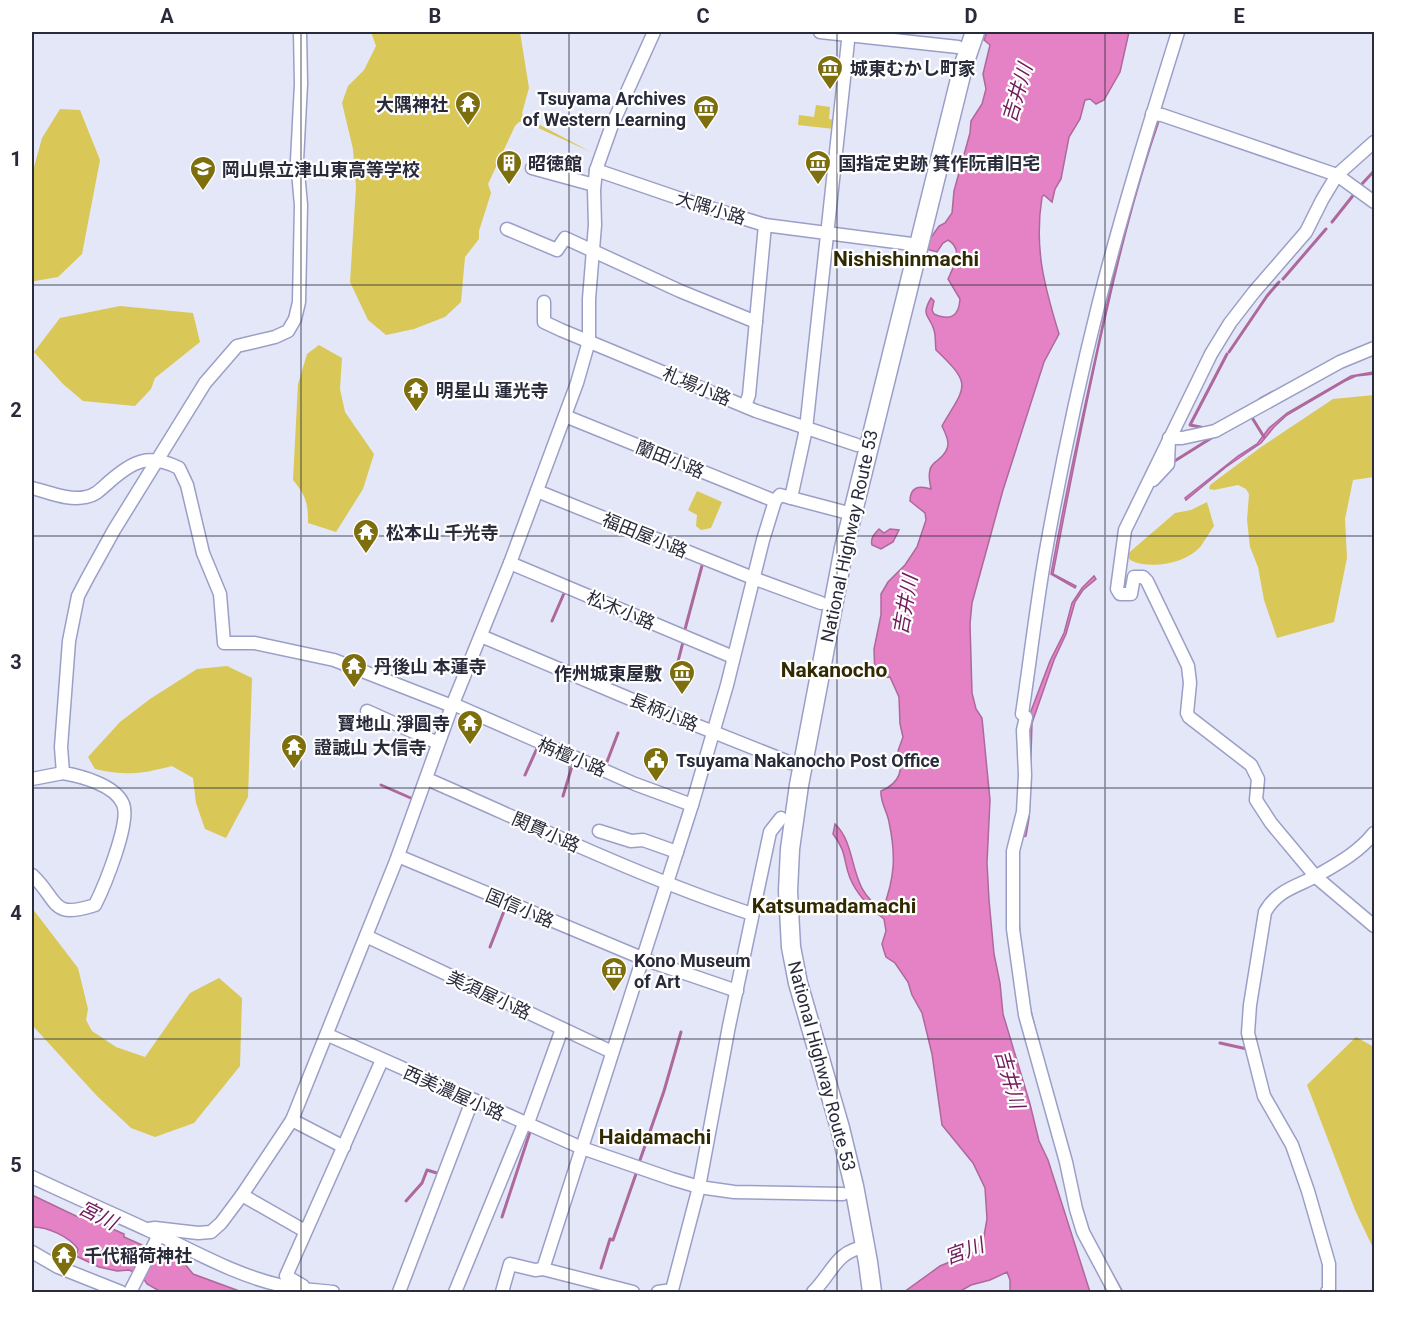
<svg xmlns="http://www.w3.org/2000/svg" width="1406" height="1324" viewBox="0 0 1406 1324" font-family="Roboto,'Noto Sans JP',sans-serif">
  <rect width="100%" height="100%" fill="#e4e7f8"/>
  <g fill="#d9c757">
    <polygon points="371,32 520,32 529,88 522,113 523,116 591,152 525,122 519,122 515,126 488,184 491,193 479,231 479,239 465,257 461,302 445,317 414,329 386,335 368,320 350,282 356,187 353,149 342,103 348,86 364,70 376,46"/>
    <polygon points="816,105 830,107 829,119 835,120 834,129 798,125 799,115 814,117"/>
    <polygon points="60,109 80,110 100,160 82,254 58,277 35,281 32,280 32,170 34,167 42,138"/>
    <polygon points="120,306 193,313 200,342 155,378 151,389 135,406 83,401 63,384 34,352 60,318"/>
    <path d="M319 345 342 358 340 389 345 412 374 454 363 489 336 532 308 523C308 502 306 496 293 480L298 384 307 354Z"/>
    <polygon points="1374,395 1374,477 1353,480 1345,519 1347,558 1334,622 1277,638 1264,600 1258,567 1250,547 1247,520 1249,494 1246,489 1238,485 1214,490 1209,489 1210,485 1261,447 1333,399"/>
    <polygon points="697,491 722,502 711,528 701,530 696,526 697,515 688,510"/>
    <path d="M1207 502 1214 526C1209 533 1205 540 1201 546 1186 564 1150 570 1130 560L1127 555 1132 550 1175 513 1191 510Z"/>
    <path d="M227 666 252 678 248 797 226 838 205 829 196 803 193 778 172 766C141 774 127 776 95 769L88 757 120 722 150 699 197 669Z"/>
    <polygon points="32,908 78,968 88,1009 86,1020 92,1031 116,1047 145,1057 190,993 219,978 242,998 240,1066 194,1123 155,1137 131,1128 97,1096 32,1025"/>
    <polygon points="1356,1037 1374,1047 1374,1250 1355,1210 1307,1085"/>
  </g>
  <g fill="#e582c5" stroke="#ad689c" stroke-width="1.5">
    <path d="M987 32H1129L1120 72 1104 100 1096 104 1090 99 1085 100 1080 119 1069 137 1061 179 1055 189 1052 202 1044 195 1042 197C1034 248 1044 285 1059 334L1044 362 1003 490 972 603 970 624 972 693 976 709 982 718 990 800 987 863 989 900 994 954 1000 983 1003 1014 1030 1104 1039 1141 1048 1160 1090 1292H1010V1280L1007 1272 990 1280 971 1285 959 1292H904L940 1266 974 1252 984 1236 987 1219 985 1188 973 1163 942 1125 932 1054 922 1013 912 995 908 982 895 963 886 957 884 951 882 944 886 931 884 919C870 908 857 895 850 878 843 860 847 852 833 834L835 824C859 846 847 891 883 909 895 877 896 855 889 822 887 811 880 802 881 791 900 783 904 770 898 751L903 737 900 724 899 697 890 677 878 678 875 676 874 649 881 615V594L888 582 905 565 917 547 926 520 925 513 910 501C910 487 919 485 931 489 930 483 928 476 930 470 931 464 935 463 939 459 952 448 949 440 942 426 965 386 974 386 936 350 935 344 936 336 934 330 930 315 920 317 931 298L934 301 932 310 934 314C950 321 959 317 960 299L948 279C954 266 964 249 948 240L943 243 937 252 926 249 927 243 939 226 945 223 952 213 954 191 970 133 971 121 982 104 986 89 983 74 990 45 984 40Z"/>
    <path d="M1157 120 1159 121C1133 196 1115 273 1098 350 1082 424 1067 499 1053 574L1076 586 1075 588 1051 574C1064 502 1079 431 1095 359 1112 279 1130 198 1157 120Z"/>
    <polygon points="1374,372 1374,374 1356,376 1345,381 1287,415 1274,427 1261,443 1226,467 1186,500 1185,498 1238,456 1257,444 1269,428 1287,413 1351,376"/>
    <path d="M879 529 884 533 890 529 899 530 893 542 881 549 872 545C870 538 875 533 879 529Z"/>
    <polygon points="1094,576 1096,579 1083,590 1075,602 1066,634 1054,660 1032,723 1029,818 1026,836 1023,837 1018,853 1017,890 1021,949 1028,999 1038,1039 1036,1039 1084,1218 1094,1242 1123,1292 1117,1292 1089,1243 1025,1007 1014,880 1028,719 1050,661 1064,633 1072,603 1082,588"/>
    <path d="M32 1195 78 1217 79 1214 124 1234V1237L185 1264 193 1274 242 1292H161L147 1284 141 1275 129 1270 117 1271 99 1267 76 1256 78 1249C70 1237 46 1226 32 1227Z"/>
  </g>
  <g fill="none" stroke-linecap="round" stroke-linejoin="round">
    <g stroke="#ad689c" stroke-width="3">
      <polyline points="1361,185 1374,171"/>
      <polyline points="1332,222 1355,193"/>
      <polyline points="1283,279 1326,229"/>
      <polyline points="1229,352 1267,296 1279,282"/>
      <polyline points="1260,399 1273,392"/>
      <polyline points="1251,416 1264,437"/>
      <polyline points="1205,428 1190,425 1227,354"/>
      <polyline points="1173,462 1213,437"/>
      <polyline points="552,621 565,591"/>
      <polyline points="684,633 703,562"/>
      <polyline points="675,673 683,642"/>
      <polyline points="605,767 618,733"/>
      <polyline points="525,775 538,746"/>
      <polyline points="381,785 413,799"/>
      <polyline points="563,796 573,763"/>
      <polyline points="490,947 506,906"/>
      <polyline points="1220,1043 1247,1049"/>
      <polyline points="639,1163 664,1091 681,1032"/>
      <polyline points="406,1201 422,1183 427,1170 440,1174"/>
      <polyline points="502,1217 531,1129"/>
      <polyline points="601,1268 610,1239 613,1240 637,1171"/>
    </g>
    <defs>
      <g id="minor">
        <polyline points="820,32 958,47"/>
        <polyline points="1152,114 1162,115 1337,175 1374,202"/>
        <polyline points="1374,142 1337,175 1322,200 1306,232 1254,292 1230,323 1211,354 1125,530 1117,589 1120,594 1131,594 1134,577 1143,577 1147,581 1188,666 1190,683 1187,713 1189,717 1251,765 1258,779 1256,800 1271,823 1316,877 1374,926"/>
        <polyline points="532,168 594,185"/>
        <polyline points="596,170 684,200 765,225 919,245"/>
        <polyline points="507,229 557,250 565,238 680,291 756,322"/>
        <polyline points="544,302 544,322 561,330 756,411 857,445"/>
        <polyline points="745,406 749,395 765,225"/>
        <polyline points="565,416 775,501"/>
        <polyline points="1153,480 1168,464 1169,438 1182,438 1215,431 1340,362 1374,348"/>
        <path d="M32 488C49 492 68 501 86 497 96 495 101 489 109 482 133 461 148 453 179 468L187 485 203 553 220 594 224 643H255L334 660 452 706"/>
        <polyline points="537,491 753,578 821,603"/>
        <polyline points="791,498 806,429 849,32"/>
        <polyline points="510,563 733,657"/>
        <polyline points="481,636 628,698 791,763"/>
        <polyline points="453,704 635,784 692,805"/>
        <polyline points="367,711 438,743"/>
        <polyline points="32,779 63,773"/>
        <path d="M427 779C535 826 640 877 752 914"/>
        <polyline points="599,831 631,841 643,840 677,852"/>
        <polyline points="398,856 649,961 737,991"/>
        <path d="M32 875C59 900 50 920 95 905 104 887 131 822 123 804 115 785 81 776 63 773L61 747 69 641 78 596 88 577 114 530 205 383 237 346 275 337 288 331 295 319 299 302 301 205 297 161 301 84 300 32"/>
        <polyline points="366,936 612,1052"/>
        <polyline points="328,1035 582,1148 672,1179 699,1187 734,1192 843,1194"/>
        <polyline points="292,1120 344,1147"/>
        <path d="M32 1177C70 1195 109 1212 148 1230 191 1249 232 1274 279 1285 296 1289 315 1290 333 1292"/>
        <polyline points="242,1195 305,1231"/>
        <polyline points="148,1229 155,1228 198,1233 211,1232 221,1223 242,1195 292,1120 396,861 452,706 510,563 577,383 589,341 589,299 595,225 594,190 596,170 612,125 654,32"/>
        <polyline points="32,1252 58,1267 121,1292"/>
        <polyline points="543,1269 692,805 727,685 763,540 775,501 780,495 852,514"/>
        <polyline points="303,1286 286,1276 382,1060"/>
        <polyline points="130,1292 159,1235"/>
        <polyline points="399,1292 472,1101"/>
        <polyline points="455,1292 524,1124 529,1120 562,1029"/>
        <polyline points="502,1292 510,1264 535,1270 543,1269 633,1292"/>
        <polyline points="658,1292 672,1290 699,1187 729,1026 770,832 781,818"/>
        <path d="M813 1292C832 1274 836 1250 866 1247"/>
        <path d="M1115 1292 1083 1232 1076 1209 1066 1162 1025 1015 1013 929V851L1023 812 1025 775 1023 730 1026 717 1022 714C1030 661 1036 608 1045 556 1060 471 1078 386 1099 302 1122 211 1150 122 1178 32"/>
        <path d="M1327 1292 1329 1289V1264L1308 1191 1292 1145 1264 1096 1248 1033 1250 1005 1265 912C1278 889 1297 887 1318 875 1339 863 1359 852 1374 833"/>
      </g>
      <polyline id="highway" points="872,1292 868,1262 854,1186 840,1128 798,983 791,947 788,891 790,849 799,785 844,548 963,67 975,32"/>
    </defs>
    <use href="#minor" stroke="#9b9fc7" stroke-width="15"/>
    <use href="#highway" stroke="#9b9fc7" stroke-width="21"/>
    <use href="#minor" stroke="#fff" stroke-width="12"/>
    <use href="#highway" stroke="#fff" stroke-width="18"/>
  </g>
  <path fill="none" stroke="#292b3b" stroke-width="1.5" stroke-opacity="0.55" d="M301 32V1292M569 32V1292M837 32V1292M1105 32V1292M32 285H1374M32 536H1374M32 788H1374M32 1039H1374"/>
  <defs>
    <symbol id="museum-pin" viewBox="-11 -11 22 30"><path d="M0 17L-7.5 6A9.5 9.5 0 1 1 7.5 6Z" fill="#7d6f0e" stroke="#fff"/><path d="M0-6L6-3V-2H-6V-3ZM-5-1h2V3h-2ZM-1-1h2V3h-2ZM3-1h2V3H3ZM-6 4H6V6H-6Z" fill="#fff"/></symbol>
    <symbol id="temple-pin" viewBox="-11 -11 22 30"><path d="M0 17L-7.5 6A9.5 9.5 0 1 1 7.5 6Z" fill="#7d6f0e" stroke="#fff"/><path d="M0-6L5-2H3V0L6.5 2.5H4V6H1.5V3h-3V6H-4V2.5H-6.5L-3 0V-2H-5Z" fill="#fff"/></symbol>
    <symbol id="building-pin" viewBox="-11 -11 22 30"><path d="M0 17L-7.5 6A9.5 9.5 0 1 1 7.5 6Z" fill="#7d6f0e" stroke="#fff"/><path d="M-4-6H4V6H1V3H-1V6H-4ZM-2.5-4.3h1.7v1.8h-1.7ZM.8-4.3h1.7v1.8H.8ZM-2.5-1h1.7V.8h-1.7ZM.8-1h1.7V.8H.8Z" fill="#fff"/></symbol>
    <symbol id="school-pin" viewBox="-11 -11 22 30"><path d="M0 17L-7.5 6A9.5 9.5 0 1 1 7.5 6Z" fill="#7d6f0e" stroke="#fff"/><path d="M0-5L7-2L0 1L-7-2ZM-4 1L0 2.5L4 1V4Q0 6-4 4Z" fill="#fff"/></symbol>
    <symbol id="civic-pin" viewBox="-11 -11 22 30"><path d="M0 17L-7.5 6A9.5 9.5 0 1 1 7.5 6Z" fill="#7d6f0e" stroke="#fff"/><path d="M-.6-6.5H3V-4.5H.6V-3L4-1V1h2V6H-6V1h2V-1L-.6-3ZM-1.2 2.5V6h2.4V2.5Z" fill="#fff"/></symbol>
  </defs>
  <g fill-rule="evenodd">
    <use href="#museum-pin" x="815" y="53" width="30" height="40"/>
    <use href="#temple-pin" x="453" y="89" width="30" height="40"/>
    <use href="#museum-pin" x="691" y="93" width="30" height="40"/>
    <use href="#building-pin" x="494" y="148" width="30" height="40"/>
    <use href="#museum-pin" x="803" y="148" width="30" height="40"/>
    <use href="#school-pin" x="188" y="154" width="30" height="40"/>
    <use href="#temple-pin" x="401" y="375" width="30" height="40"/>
    <use href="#temple-pin" x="351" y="517" width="30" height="40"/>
    <use href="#temple-pin" x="339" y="651" width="30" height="40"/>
    <use href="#museum-pin" x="667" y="658" width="30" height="40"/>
    <use href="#temple-pin" x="455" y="708" width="30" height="40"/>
    <use href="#temple-pin" x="279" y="732" width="30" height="40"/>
    <use href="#civic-pin" x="641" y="745" width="30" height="40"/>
    <use href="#museum-pin" x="599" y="955" width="30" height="40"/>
    <use href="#temple-pin" x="49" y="1240" width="30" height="40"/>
  </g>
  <g text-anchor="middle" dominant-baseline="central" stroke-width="4.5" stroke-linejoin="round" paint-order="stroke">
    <g font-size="18" font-weight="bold" fill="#292b3b" stroke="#fff" text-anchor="start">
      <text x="850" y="68">城東むかし町家</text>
      <text x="686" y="98" text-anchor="end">Tsuyama Archives<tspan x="686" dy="21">of Western Learning</tspan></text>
      <text x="448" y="104" text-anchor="end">大隅神社</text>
      <text x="528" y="163">昭徳館</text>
      <text x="838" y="163">国指定史跡 箕作阮甫旧宅</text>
      <text x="222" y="169">岡山県立津山東高等学校</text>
      <text x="436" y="390">明星山 蓮光寺</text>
      <text x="386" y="532">松本山 千光寺</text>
      <text x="374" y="666">丹後山 本蓮寺</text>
      <text x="662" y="673" text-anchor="end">作州城東屋敷</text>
      <text x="450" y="723" text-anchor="end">寶地山 淨圓寺</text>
      <text x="314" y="747">證誠山 大信寺</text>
      <text x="676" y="760">Tsuyama Nakanocho Post Office</text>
      <text x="634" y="960">Kono Museum<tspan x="634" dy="21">of Art</tspan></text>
      <text x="84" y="1255">千代稲荷神社</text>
    </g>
    <g font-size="18" fill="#292b3b" stroke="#fff">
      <text transform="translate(711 208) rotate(17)">大隅小路</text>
      <text transform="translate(697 386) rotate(23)">札場小路</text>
      <text transform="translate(670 459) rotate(22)">蘭田小路</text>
      <text transform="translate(645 535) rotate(22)">福田屋小路</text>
      <text transform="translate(849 536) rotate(-78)">National Highway Route 53</text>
      <text transform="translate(621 610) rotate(23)">松木小路</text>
      <text transform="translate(664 712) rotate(22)">長柄小路</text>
      <text transform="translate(572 757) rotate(23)">栴檀小路</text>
      <text transform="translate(546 832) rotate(24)">関貫小路</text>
      <text transform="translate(520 908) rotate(23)">国信小路</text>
      <text transform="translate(489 995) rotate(25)">美須屋小路</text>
      <text transform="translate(822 1066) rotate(75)">National Highway Route 53</text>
      <text transform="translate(454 1093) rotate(24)">西美濃屋小路</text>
    </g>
    <g font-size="20" font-style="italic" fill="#711a5b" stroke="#fff">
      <text transform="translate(1017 93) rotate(-73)">吉井川</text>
      <text transform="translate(905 605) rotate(-80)">吉井川</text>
      <text transform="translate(1010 1079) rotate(74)">吉井川</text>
      <text transform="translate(98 1215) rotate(27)">宮川</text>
      <text transform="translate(964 1251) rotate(-20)">宮川</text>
    </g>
    <g font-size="21" font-weight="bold" fill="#312a00" stroke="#fff">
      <text x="906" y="259">Nishishinmachi</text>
      <text x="834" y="670">Nakanocho</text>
      <text x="834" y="906">Katsumadamachi</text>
      <text x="655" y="1137">Haidamachi</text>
    </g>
  </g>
  <rect width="1406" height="1324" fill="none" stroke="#ffffff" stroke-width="66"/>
  <rect x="33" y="33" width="1340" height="1258" fill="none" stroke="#292b3b" stroke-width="2"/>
  <g font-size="20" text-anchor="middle" font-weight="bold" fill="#292b3b">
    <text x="167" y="23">A</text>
    <text x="435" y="23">B</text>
    <text x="703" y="23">C</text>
    <text x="971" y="23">D</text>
    <text x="1239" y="23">E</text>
    <text x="16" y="166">1</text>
    <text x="16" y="417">2</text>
    <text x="16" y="669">3</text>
    <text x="16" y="920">4</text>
    <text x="16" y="1172">5</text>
  </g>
</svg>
